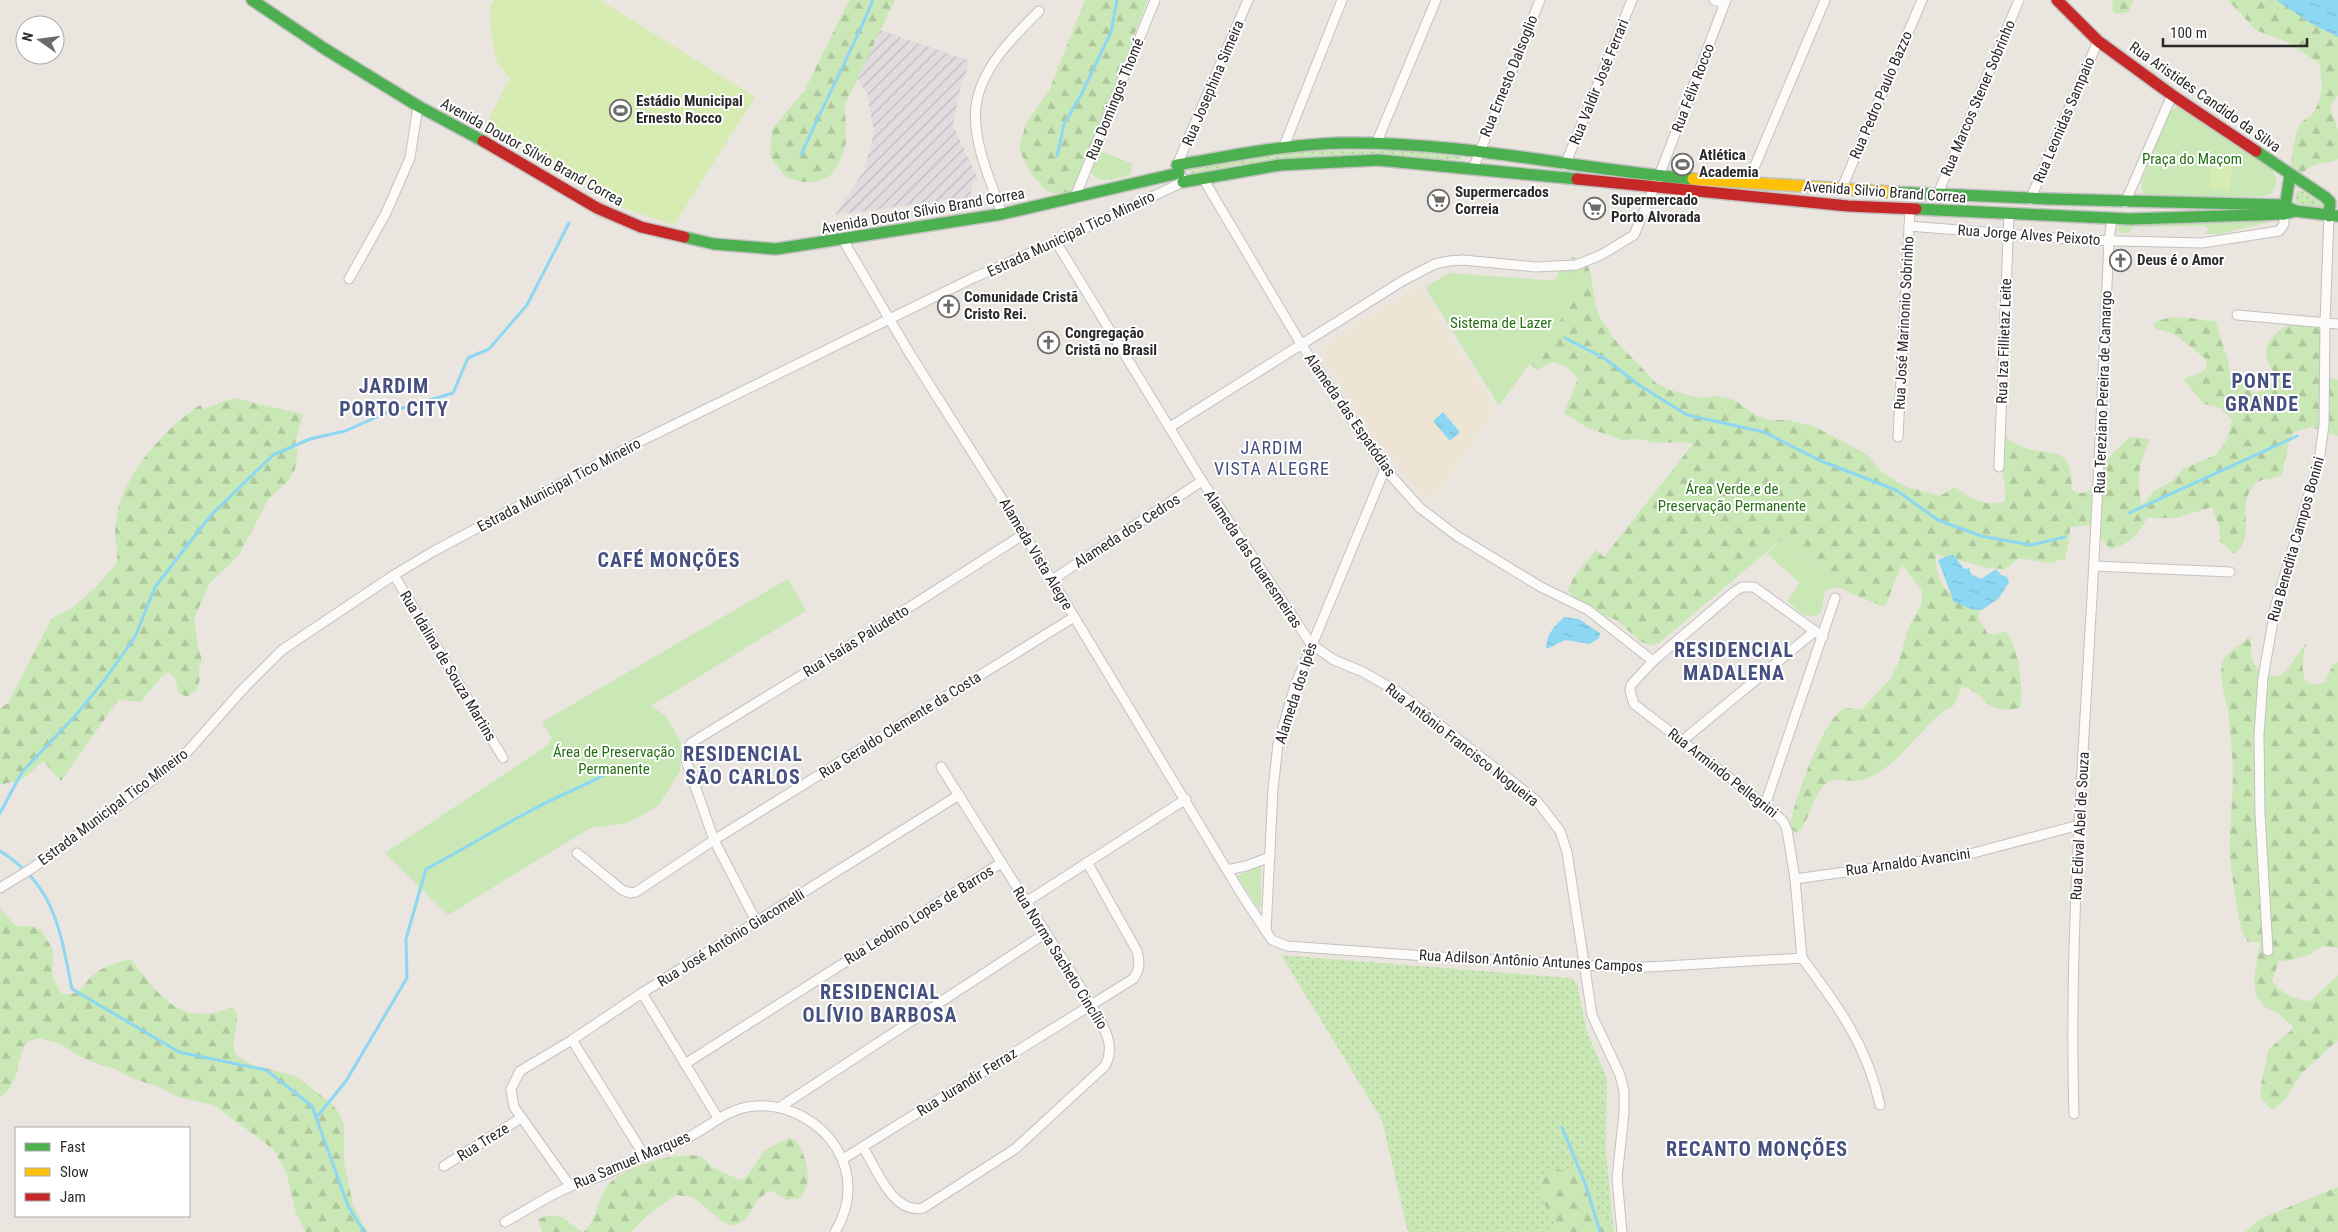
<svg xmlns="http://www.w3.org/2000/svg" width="2338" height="1232" viewBox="0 0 2338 1232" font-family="'Roboto Condensed',sans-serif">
  <defs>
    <pattern id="industrial-furrows" width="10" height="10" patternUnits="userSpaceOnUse" patternTransform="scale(1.25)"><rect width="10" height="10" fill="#e0dcdf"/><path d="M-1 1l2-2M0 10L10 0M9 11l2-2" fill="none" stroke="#c0bdc0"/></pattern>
    <pattern id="grass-dots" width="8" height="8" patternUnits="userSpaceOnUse" patternTransform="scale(1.25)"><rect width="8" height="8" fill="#cae8b5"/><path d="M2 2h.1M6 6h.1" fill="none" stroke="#aec79c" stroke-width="1.8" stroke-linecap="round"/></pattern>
    <pattern id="forest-firs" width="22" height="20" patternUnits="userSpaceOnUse" patternTransform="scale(1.25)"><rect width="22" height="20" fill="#cae8b5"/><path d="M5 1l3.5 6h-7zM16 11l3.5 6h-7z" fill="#aec79c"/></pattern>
    <pattern id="water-ripples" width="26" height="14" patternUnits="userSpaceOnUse" patternTransform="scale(1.25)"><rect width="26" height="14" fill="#8cd7f2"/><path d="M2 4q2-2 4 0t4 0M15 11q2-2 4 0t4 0" fill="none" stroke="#79b9d0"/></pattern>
  </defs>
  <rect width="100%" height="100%" fill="#eae5df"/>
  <polygon fill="url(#industrial-furrows)" points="874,28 970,61 960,89 953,125 978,179 971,186 971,197 835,215 864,171 874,132 867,94 854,73"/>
  <polygon fill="#eee4d3" points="1419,285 1495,409 1430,503 1372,433 1325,358 1324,346"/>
  <g fill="url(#grass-dots)">
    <polygon points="1308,150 1402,151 1462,155 1461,160 1374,155 1192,175 1189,170"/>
    <path d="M2301 190 2325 206V208L2297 207C2294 202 2295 197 2297 191Z"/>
    <polygon points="1281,955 1571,978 1577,984 1587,1032 1607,1079 1606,1152 1614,1232 1408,1232 1382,1120"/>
  </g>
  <g fill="url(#forest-firs)">
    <polygon points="849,0 895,0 845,104 846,143 839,164 830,176 816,182 803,182 786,177 770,157 772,129 805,90"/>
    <polygon points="1085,0 1148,0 1071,193 1059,196 1044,189 1029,170 1019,149 1026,123 1049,91"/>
    <polygon points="2113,0 2133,0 2129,11 2123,14 2114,13 2112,8"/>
    <path d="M2228 0H2278L2338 29V95L2330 106 2338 130V159C2330 164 2321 162 2313 166 2305 170 2300 176 2290 177 2291 160 2293 142 2299 126 2301 121 2307 119 2311 115 2324 101 2323 80 2319 63L2287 42 2256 30Z"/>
    <path d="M1573 257 1587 264C1594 280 1592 295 1597 310 1600 321 1609 327 1612 337L1656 383 1670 390 1700 398 1716 396 1735 400 1757 416 1769 420H1787L1813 426 1866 454 1881 471 1894 480 1907 487 1940 496 1955 487C1970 498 1984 507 2004 502 2011 482 1990 453 2005 436 2010 440 2016 444 2022 447 2053 458 2072 443 2072 489 2075 493 2078 493 2083 493 2098 491 2100 472 2103 460H2106L2130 437 2150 439C2140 461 2135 482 2142 505L2154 491 2172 481 2183 469 2217 454 2227 439 2232 420 2221 408 2204 404 2183 379 2200 373 2207 368 2206 359 2174 334 2154 328 2153 324C2168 312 2198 320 2216 321 2219 339 2228 354 2230 372L2254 393 2270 389 2274 373 2266 358 2267 344 2277 332 2291 323 2331 325 2325 348 2318 362 2327 377 2338 380V436L2311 427 2294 432 2290 438 2282 475C2274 479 2262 478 2256 483 2234 501 2258 538 2234 554L2220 541 2219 526 2212 507 2176 518H2147C2138 536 2129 543 2111 550L2100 538 2092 525 2070 527 2069 542 2065 559 2049 563 2018 558 2006 569 1989 568 1936 554C1934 586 1952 600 1981 607L1978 618 1988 634 1994 635 2005 631C2019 645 2024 689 2020 708 1981 715 1990 695 1962 686 1960 691 1958 698 1955 703 1952 709 1944 710 1940 714 1915 736 1896 767 1866 779 1854 784 1838 776 1828 782 1813 791 1811 821 1797 833L1790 828C1791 807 1824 717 1844 709 1850 706 1856 711 1862 709L1891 678 1898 664 1909 626 1922 604V591L1902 564 1885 607 1852 594 1834 584 1817 572 1807 553 1783 538 1659 643 1650 646 1640 641 1617 620 1601 615 1575 599 1568 590 1574 577 1596 550 1604 557 1693 444 1685 442 1655 443 1639 439 1623 440 1588 428 1564 413 1578 379 1566 366 1552 362 1537 370 1524 358 1555 281 1561 267Z"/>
    <path d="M234 398 303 414 294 448 298 450 295 469 288 481 268 500 238 556 210 583 194 618 198 647 202 660C194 674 208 685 187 697L179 693 175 678 169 672 162 676 141 702 118 700 61 781 43 761 23 779 0 785V708L8 703 52 618 72 608 95 588 116 564C119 555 116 545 115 537 115 529 116 518 118 510 128 469 166 428 200 405L203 409Z"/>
    <path d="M2251 636C2251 661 2250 670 2277 677L2284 673 2306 643C2303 659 2295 694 2325 682L2333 665 2338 662V948L2322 946 2309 955 2282 962 2279 960 2272 981C2283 995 2293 999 2311 1001L2338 975V1040L2301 1074 2284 1101 2272 1110 2260 1097 2262 1079 2269 1049 2294 1028 2279 1014 2265 1007 2256 995 2254 979 2260 942H2248C2240 932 2239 918 2237 906 2233 883 2229 861 2230 838 2231 810 2234 782 2232 754 2231 740 2230 726 2228 712 2225 695 2218 677 2223 660 2224 655 2245 641 2251 636Z"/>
    <path d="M0 908 16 926H31L41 930 53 950 52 975 61 993C83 998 82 982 97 972 107 965 119 962 131 959 160 997 180 1028 233 1007 245 1024 226 1039 237 1056L253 1065 296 1076 332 1104 339 1113 344 1125V1162L353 1205 367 1232H306L296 1213 286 1172 273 1149 214 1105 178 1097 157 1086 134 1079 115 1069 87 1060 55 1042 39 1038 27 1042C14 1063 22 1081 0 1097Z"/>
    <path d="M789 1138 796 1140C807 1159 814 1180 800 1198L786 1200 773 1191 767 1192 758 1200 745 1220 734 1226 724 1223 693 1197 676 1195 650 1213 631 1232H584C597 1219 597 1202 606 1188 619 1167 675 1152 698 1156 706 1158 709 1166 716 1169 724 1174 733 1176 741 1180L746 1177 765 1150Z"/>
    <path d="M1550 1169C1604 1172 1589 1194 1611 1232H1555L1554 1223 1540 1195 1538 1178Z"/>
    <polygon points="2338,1187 2338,1232 2245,1232 2260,1219"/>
    <polygon points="547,1216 560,1216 582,1232 542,1232 538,1219"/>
  </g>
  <g fill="#cae8b5">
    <polygon points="2176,107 2183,108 2273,170 2277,182 2272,193 2266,196 2152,198 2143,194 2141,183 2168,114"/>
    <path d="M1098 150 1133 164 1129 176C1115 178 1101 185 1091 173V167Z"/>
    <polygon points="2269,220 2269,222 2220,234 2204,234 2208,229 2205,226 2133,227 2129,233 2120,233 2117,228 2120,224 2167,225"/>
    <polygon points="1449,273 1545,280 1592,276 1499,406 1425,287"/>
    <path d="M1783 538 1798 539 1817 572 1842 588H1832L1825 591 1821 613C1807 622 1798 610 1787 601L1800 583 1767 554Z"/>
    <polygon points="788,579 806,611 651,706 666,716 681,742 680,771 658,806 628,823 590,828 448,915 385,853 548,745 552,738 542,722"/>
    <polygon points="1261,866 1261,906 1259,909 1237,876"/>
  </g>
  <g fill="#d6ecb2">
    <polygon points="494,0 600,0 755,97 674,225 618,206 486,124 510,78 498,64 495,54 491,30 490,7"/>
    <polygon points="2212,158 2232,159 2230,190 2210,188"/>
  </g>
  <g fill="url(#water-ripples)">
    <polygon points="2276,0 2338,0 2338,37 2312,24"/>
    <polygon points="1443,412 1460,432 1450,441 1433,421"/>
    <polygon points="1953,554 1964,569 1969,568 1971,574 1981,579 1996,569 2001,575 2007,577 2009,582 1999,598 1982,610 1971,609 1954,602 1938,560"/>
    <path d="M1564 617 1579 619 1600 633 1599 638 1590 644 1565 640 1546 649C1546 634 1554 627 1564 617Z"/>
  </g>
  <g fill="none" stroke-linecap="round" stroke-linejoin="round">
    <g stroke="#8cd7f2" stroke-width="3">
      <path d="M801 155C824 103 851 53 873 0"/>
      <polyline points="1057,156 1064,124 1081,95 1111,32 1117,0"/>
      <polyline points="1565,338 1604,358 1639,385 1687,415 1764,432 1821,461 1896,490 1938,520 1981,536 2031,545 2065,537"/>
      <polyline points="2129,513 2297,436"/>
      <polyline points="0,813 22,772 76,715 106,678 135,637 155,587 211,515 273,455 310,439 345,431 386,413 453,393 468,358 489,349 527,305 569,223"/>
      <path d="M0 851C55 885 60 930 72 989L179 1052 266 1070 312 1106 348 1206 364 1232"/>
      <path d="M316 1118 346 1081 407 978 406 939 426 869C463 850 497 828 534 809 560 795 587 785 613 770"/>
      <polyline points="1562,1127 1586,1186 1600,1232"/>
    </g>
    <defs>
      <g id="street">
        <polyline points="1714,0 1724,4"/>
        <polyline points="1376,144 1436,0"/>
        <polyline points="1284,146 1342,0"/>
        <polyline points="1565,165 1632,0"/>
        <polyline points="1473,169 1540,0"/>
        <polyline points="1204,180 1301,344 1385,469 1420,508 1457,536 1541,587 1588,610 1653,661"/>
        <polyline points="1748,182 1825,0"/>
        <polyline points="1841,190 1922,0"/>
        <polyline points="1937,196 2019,0"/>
        <polyline points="1075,197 1155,0"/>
        <polyline points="2030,200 2098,41"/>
        <polyline points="2125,203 2172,95"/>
        <path d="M1002 214C991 181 972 142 976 106 981 68 1013 37 1039 11"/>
        <polyline points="1909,226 2082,240 2202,243 2279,231 2284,224 2284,214"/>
        <polyline points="843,240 910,354 1024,534 1242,895 1272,940 1287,946 1440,957 1618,967 1648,967 1802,958"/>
        <polyline points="1056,242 1202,481 1311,644 1334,660 1363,672 1398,692 1537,801 1560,831 1567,852 1592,1015 1620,1075 1624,1091 1624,1113 1617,1178 1622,1232"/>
        <polyline points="349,279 386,213 410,158 418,106"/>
        <polyline points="2237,315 2338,324"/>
        <polyline points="1170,427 1404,280 1435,264 1449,261 1463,260 1536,267 1576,265 1601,255 1634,235 1659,176 1726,0"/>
        <polyline points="1898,437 1910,209"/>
        <polyline points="1999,467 2009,214"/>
        <polyline points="2094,566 2230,572"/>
        <polyline points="394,575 503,758"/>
        <polyline points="1052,580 1202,481"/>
        <polyline points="1682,741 1815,631"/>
        <polyline points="1765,805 1835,598"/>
        <polyline points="577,853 622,890 630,893 636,892 714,840 1074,617"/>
        <polyline points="1227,870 1246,866 1270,857"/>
        <polyline points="1795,879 1966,855 2079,825"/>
        <polyline points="0,888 31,869 145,786 188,751 243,689 282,650 394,575 434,551 635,444 973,278 1056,242 1183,182 1177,165 1248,0"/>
        <polyline points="1026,902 1186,799"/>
        <polyline points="757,923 714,840 686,760 686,754 691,743 836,654 1024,534"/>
        <polyline points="1266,931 1273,789 1278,744 1295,686 1385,469"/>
        <polyline points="2268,951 2260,814 2259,735 2263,678 2276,604 2319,461 2324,425 2325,323 2329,216"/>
        <polyline points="1802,958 1795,879 1787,830 1783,821 1765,805 1634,704 1630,691 1631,685 1653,661 1734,592 1742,587 1754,587 1823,637"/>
        <path d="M1802 958C1838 1006 1867 1045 1880 1105"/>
        <polyline points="642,993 718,1118"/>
        <polyline points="572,1040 644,1155"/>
        <polyline points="685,1064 1001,863"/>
        <polyline points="780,1107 1046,933"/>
        <path d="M2074 1114C2069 953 2081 792 2090 631 2098 501 2103 371 2109 241L2112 218"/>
        <path d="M863 1147C876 1168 893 1215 923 1208L1015 1149 1105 1066C1117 1043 1102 1025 1091 1004L941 767"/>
        <path d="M843 1159 1133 979C1140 970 1140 962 1137 951L1087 862"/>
        <polyline points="444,1166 521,1118"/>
        <polyline points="570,1186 514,1107 511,1089 520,1071 572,1040 642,993 959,795"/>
        <path d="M505 1222C527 1210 549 1195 571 1186 582 1182 593 1179 604 1175 618 1169 631 1161 645 1155 659 1149 673 1144 687 1138 711 1126 727 1108 755 1106 787 1103 821 1122 837 1149 853 1176 851 1206 835 1232"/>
      </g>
      <g id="fast">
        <polyline points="252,0 325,49 418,106 483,141"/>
        <polyline points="2256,151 2325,197 2330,202 2329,216"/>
        <path d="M1177 165C1232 156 1287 144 1342 143 1460 141 1576 169 1693 179"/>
        <polyline points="1183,182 1280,165 1378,160 1577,179"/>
        <polyline points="1890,192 2050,199 2284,205 2295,211 2338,216"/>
        <polyline points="1916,209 2130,219 2284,214 2295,211"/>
        <polyline points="2284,214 2290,175"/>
        <polyline points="684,237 714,244 776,249 1002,214 1179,173"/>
      </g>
      <polyline id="slow" points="1693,179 1890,192"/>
      <g id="jam">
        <polyline points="2057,0 2098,41 2172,95 2256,151"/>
        <polyline points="483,141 597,208 641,227 684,237"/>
        <polyline points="1577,179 1848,206 1916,209"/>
      </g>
    </defs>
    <use href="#street" stroke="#c3c1c1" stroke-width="11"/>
    <use href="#fast" stroke="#c3c1c1" stroke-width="14"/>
    <use href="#slow" stroke="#c3c1c1" stroke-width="14"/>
    <use href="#jam" stroke="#c3c1c1" stroke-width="14"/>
    <use href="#street" stroke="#fcfbfa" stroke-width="9"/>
    <use href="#fast" stroke="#4caf50" stroke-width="11"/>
    <use href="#slow" stroke="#ffc107" stroke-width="11"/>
    <use href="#jam" stroke="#c62828" stroke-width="11"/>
  </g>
  <defs>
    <symbol id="stadium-ring" viewBox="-11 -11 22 22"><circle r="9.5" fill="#fff" stroke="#6d6b69" stroke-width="1.5"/><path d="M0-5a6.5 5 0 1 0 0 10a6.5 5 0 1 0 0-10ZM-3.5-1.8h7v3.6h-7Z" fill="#6d6b69"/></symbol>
    <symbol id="supermarket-ring" viewBox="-11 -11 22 22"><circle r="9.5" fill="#fff" stroke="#6d6b69" stroke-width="1.5"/><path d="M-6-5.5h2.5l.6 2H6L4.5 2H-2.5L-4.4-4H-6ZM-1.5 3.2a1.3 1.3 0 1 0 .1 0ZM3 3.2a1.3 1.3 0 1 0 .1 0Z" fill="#6d6b69"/></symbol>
    <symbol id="church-ring" viewBox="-11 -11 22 22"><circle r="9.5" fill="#fff" stroke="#6d6b69" stroke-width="1.5"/><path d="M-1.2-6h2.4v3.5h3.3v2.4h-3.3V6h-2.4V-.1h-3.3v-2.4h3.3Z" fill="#6d6b69"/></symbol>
  </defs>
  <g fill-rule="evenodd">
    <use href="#stadium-ring" x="608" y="98" width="25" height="25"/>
    <use href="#stadium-ring" x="1670" y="152" width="25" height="25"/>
    <use href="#supermarket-ring" x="1426" y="188" width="25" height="25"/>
    <use href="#supermarket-ring" x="1582" y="196" width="25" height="25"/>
    <use href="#church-ring" x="2108" y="248" width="25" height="25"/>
    <use href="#church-ring" x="936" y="294" width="25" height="25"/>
    <use href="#church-ring" x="1036" y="330" width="25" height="25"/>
  </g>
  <g text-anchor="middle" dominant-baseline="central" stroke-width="4" stroke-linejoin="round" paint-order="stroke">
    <g font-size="15" fill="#2a2a2a" stroke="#fff">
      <text transform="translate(1509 76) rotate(-68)">Rua Ernesto Dalsoglio</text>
      <text transform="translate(1599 82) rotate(-68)">Rua Valdir José Ferrari</text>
      <text transform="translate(1213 83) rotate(-67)">Rua Josephina Simeira</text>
      <text transform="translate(1693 88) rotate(-69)">Rua Félix Rocco</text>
      <text transform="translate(1881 95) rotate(-67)">Rua Pedro Paulo Bazzo</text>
      <text transform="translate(2205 97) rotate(35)">Rua Aristides Candido da Silva</text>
      <text transform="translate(1978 98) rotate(-67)">Rua Marcos Stener Sobrinho</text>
      <text transform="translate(1115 99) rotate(-68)">Rua Domingos Thomé</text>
      <text transform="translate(2064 120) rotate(-67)">Rua Leonidas Sampaio</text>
      <text transform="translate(532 152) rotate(29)">Avenida Doutor Sílvio Brand Correa</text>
      <text transform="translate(1885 192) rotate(4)">Avenida Silvio Brand Correa</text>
      <text transform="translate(923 211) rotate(-10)">Avenida Doutor Sílvio Brand Correa</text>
      <text transform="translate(1071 234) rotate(-25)">Estrada Municipal Tico Mineiro</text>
      <text transform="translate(2029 235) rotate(4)">Rua Jorge Alves Peixoto</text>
      <text transform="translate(1904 323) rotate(-87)">Rua José Marinonio Sobrinho</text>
      <text transform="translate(2004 341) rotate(-88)">Rua Iza Fillietaz Leite</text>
      <text transform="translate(2103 392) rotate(-88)">Rua Tereziano Pereira de Camargo</text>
      <text transform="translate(1350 415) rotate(55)">Alameda das Espatódias</text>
      <text transform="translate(559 485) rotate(-28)">Estrada Municipal Tico Mineiro</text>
      <text transform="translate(1127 531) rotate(-33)">Alameda dos Cedros</text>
      <text transform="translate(2296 539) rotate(-74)">Rua Benedita Campos Bonini</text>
      <text transform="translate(1036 554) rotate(59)">Alameda Vista Alegre</text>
      <text transform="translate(1253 559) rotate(56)">Alameda das Quaresmeiras</text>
      <text transform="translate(856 641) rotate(-32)">Rua Isaías Paludetto</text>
      <text transform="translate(448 666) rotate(59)">Rua Idalina de Souza Martins</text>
      <text transform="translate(1296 693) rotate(-72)">Alameda dos Ipês</text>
      <text transform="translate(900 725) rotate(-32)">Rua Geraldo Clemente da Costa</text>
      <text transform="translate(1462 745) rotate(38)">Rua Antônio Francisco Nogueira</text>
      <text transform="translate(1723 773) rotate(38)">Rua Armindo Pellegrini</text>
      <text transform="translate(113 807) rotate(-37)">Estrada Municipal Tico Mineiro</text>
      <text transform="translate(2080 826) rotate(-87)">Rua Edival Abel de Souza</text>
      <text transform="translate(1908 862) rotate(-8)">Rua Arnaldo Avancini</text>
      <text transform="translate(919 915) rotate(-32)">Rua Leobino Lopes de Barros</text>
      <text transform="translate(731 938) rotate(-32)">Rua José Antônio Giacomelli</text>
      <text transform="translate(1060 958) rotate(58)">Rua Norma Sacheto Cincílio</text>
      <text transform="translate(1531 961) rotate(3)">Rua Adilson Antônio Antunes Campos</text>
      <text transform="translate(967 1082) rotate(-32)">Rua Jurandir Ferraz</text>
      <text transform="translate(483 1142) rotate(-32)">Rua Treze</text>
      <text transform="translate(632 1160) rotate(-23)">Rua Samuel Marques</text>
    </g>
    <g font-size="15" font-weight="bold" fill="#2a2a2a" stroke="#fff" text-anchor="start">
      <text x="636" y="101">Estádio Municipal<tspan x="636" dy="17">Ernesto Rocco</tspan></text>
      <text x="1699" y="155">Atlética<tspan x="1699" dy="17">Academia</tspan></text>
      <text x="1455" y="192">Supermercados<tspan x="1455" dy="17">Correia</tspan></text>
      <text x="1611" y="200">Supermercado<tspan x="1611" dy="17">Porto Alvorada</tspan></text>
      <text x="2137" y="260">Deus é o Amor</text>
      <text x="964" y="297">Comunidade Cristã<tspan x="964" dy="17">Cristo Rei.</tspan></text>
      <text x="1065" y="333">Congregação<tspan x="1065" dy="17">Cristã no Brasil</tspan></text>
    </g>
    <g font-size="15" fill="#256f13" stroke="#fff">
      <text x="2192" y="159">Praça do Maçom</text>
      <text x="1501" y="323">Sistema de Lazer</text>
      <text x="1732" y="489">Área Verde e de<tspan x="1732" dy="17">Preservação Permanente</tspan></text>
      <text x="614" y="752">Área de Preservação<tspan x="614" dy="17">Permanente</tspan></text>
    </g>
    <g font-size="18" letter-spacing="1" fill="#465080" stroke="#fff">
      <text x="1272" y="447">JARDIM<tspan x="1272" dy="21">VISTA ALEGRE</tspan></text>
    </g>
    <g font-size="20" font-weight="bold" letter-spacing="1" fill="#465080" stroke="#fff">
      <text x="2262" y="381">PONTE<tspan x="2262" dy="23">GRANDE</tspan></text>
      <text x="394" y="386">JARDIM<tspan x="394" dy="23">PORTO CITY</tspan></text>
      <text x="669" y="560">CAFÉ MONÇÕES</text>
      <text x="1734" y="650">RESIDENCIAL<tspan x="1734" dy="23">MADALENA</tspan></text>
      <text x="743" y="754">RESIDENCIAL<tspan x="743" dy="23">SÃO CARLOS</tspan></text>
      <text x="880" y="992">RESIDENCIAL<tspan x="880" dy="23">OLÍVIO BARBOSA</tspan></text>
      <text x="1757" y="1149">RECANTO MONÇÕES</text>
    </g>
  </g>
  <rect x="15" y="1127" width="175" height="90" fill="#ffffff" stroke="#aaaaaa"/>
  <rect x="25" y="1143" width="25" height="8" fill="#4caf50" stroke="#aaaaaa"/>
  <text x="60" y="1152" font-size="15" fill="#2a2a2a">Fast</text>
  <rect x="25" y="1168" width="25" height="8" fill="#ffc107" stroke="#aaaaaa"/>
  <text x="60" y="1177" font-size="15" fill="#2a2a2a">Slow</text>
  <rect x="25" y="1193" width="25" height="8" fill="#c62828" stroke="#aaaaaa"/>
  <text x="60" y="1202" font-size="15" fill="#2a2a2a">Jam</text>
  <g transform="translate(40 40) rotate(284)"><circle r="24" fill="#ffffff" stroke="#aaaaaa"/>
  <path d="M0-4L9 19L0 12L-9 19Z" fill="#6d6b69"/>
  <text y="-8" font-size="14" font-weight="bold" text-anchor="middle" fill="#2a2a2a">N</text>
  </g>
  <path d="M2163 38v8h144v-8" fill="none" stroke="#2a2a2a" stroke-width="2.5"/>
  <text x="2170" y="38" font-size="15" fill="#2a2a2a" stroke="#ffffff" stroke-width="4" paint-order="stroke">100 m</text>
</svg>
